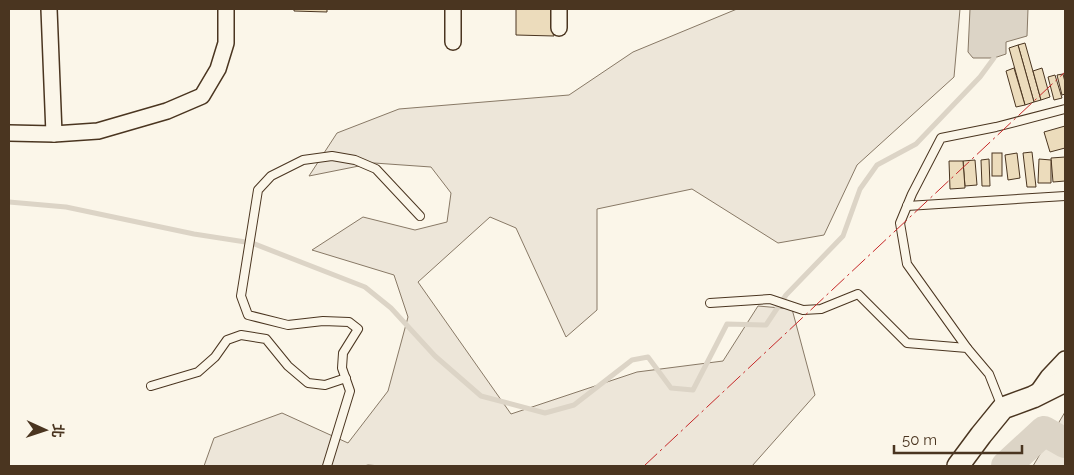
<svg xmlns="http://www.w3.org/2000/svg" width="1074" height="475" viewBox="0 0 1074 475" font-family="Raleway,'Noto Sans TC',sans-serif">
  <rect width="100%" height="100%" fill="#fbf6e9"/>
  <g fill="#ede6d9" stroke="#887966">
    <polygon points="737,9 960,9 954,77 857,165 824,235 778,243 692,189 597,209 597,310 566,337 516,228 490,217 418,282 511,414 637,372 723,361 758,306 792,309 815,395 752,466 381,466 368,465 364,466 204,466 214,438 282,413 348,443 388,391 408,317 394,275 312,250 363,217 415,230 447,222 451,193 431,167 374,163 309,176 337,133 399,109 569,95 633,52"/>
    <polygon points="1065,412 1065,466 1033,466"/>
  </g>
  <polygon fill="#dcd4c6" stroke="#887966" points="970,9 1028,9 1027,36 1006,42 1006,54 994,58 973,58 968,52"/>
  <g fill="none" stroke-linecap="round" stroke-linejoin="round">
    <polyline stroke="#dcd4c6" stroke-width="5" points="9,202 66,207 194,234 252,243 365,287 391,308 435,356 481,396 545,413 574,405 632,360 648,357 671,388 693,390 727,324 766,325 786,295 843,236 860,189 877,165 916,144 980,77 994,58"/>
    <polyline stroke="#dcd4c6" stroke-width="30" points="1006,466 1044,431 1065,443"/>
  </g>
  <g fill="#ecdcbc" stroke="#4a3520">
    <polygon points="294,9 327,9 327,12 294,11"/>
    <polygon points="516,9 554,9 554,36 516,35"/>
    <polygon points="1025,43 1041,100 1034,102 1018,45"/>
    <polygon points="1018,45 1034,102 1025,105 1009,48"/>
    <polygon points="1014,68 1025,105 1016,107 1006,71"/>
    <polygon points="1042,68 1050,97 1041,100 1033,71"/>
    <polygon points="1063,74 1065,82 1065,94 1062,95 1057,75"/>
    <polygon points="1055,75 1062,98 1054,100 1048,77"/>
    <polygon points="1065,126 1065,148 1050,152 1044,132"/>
    <polygon points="1032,152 1036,187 1027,187 1023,153"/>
    <rect x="992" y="153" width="10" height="23"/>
    <polygon points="1017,153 1020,178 1008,180 1005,155"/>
    <polygon points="1065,157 1065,181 1053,182 1051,158"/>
    <polygon points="989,159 990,186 982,186 981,160"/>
    <polygon points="1039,159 1051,160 1051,183 1038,183"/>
    <polygon points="975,160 977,185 965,186 963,161"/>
    <polygon points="949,161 963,161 965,188 950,189"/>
  </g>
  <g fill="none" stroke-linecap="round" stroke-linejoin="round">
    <defs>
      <g id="lane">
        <polyline points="907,206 1065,196"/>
        <polyline points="710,303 770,299 803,310 821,309 858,294 907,343 967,348 989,374 1002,407"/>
        <polyline points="967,348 907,264 900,223 912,194 941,138 996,127 1065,109"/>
        <polyline points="151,386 198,372 215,357 227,340 241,335 266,339 288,366 308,383 325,385 346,378"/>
        <polyline points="327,466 350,391 342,368 343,353 358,329 349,322 323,321 288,325 248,315 241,296 258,190 271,176 303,160 332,156 355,160 376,169 420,216"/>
      </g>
      <g id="street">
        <polyline points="49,9 54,134"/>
        <polyline points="559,28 559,9"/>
        <polyline points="453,42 453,9"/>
        <polyline points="9,133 54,134 98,131 167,111 202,96 218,69 226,43 226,9"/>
        <polyline points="1036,394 1048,377 1065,359"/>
      </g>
      <polyline id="secondary" points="958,466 981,435 1003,408 1033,397 1065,381"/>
    </defs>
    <use href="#lane" stroke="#4a3520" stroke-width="10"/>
    <use href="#street" stroke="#4a3520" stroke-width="18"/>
    <use href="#secondary" stroke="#4a3520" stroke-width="24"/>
    <use href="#lane" stroke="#fbf6e9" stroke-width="8"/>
    <use href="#street" stroke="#fbf6e9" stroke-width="15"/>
    <use href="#secondary" stroke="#fbf6e9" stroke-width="21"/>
    <polyline stroke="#c62828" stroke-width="1" stroke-dasharray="18 4 2.5 4" stroke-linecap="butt" points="644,466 1065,72"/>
  </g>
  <rect width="1074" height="475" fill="none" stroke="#4a3520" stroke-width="20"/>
  <g transform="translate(45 430) rotate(93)" stroke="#fbf6e9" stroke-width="4" paint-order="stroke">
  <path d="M0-4L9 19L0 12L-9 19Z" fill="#4a3520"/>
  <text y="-8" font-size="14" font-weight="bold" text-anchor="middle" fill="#4a3520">北</text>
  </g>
  <path d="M894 445v8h128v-8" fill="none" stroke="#4a3520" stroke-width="2.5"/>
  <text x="902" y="445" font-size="15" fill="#4a3520" stroke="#fbf6e9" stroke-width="4" paint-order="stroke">50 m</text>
</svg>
